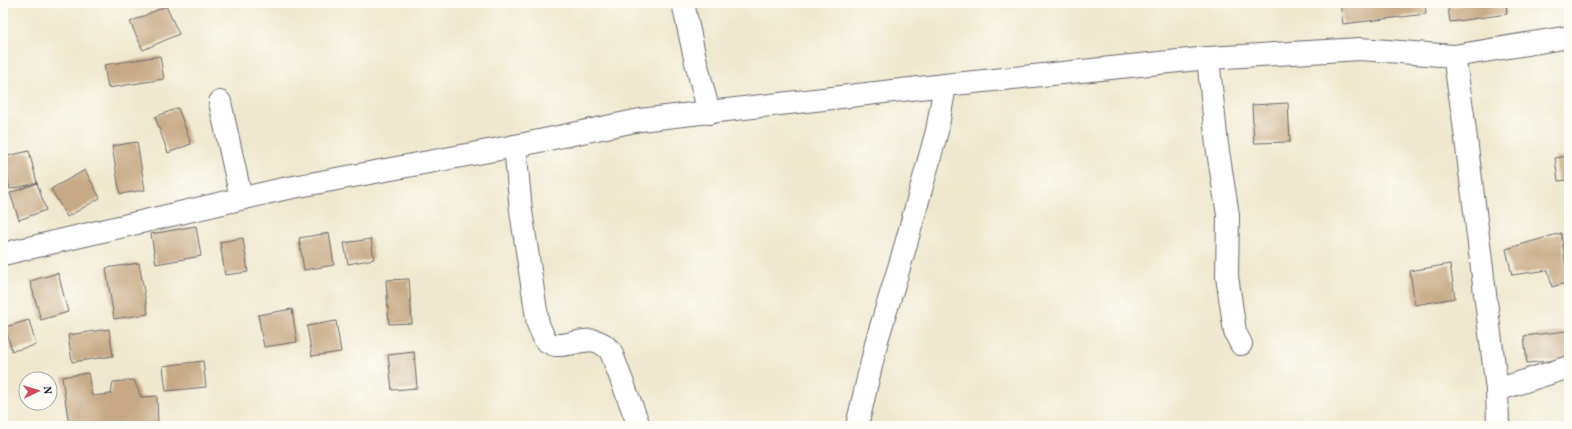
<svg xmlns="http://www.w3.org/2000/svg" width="1572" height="429" viewBox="0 0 1572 429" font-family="Vollkorn,serif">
  <rect width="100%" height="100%" fill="#fdfcf7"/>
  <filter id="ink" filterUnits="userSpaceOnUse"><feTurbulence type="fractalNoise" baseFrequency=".025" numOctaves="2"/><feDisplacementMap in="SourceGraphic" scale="8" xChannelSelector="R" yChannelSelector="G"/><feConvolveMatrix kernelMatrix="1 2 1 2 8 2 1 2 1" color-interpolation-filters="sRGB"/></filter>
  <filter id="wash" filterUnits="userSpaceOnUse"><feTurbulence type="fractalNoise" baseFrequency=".012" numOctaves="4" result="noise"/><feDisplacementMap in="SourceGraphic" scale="16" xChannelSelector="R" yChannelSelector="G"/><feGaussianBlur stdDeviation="0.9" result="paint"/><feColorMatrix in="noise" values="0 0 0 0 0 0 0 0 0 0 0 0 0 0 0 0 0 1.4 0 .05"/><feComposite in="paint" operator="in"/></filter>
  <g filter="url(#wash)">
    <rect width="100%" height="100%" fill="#efe8ce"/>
    <g id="blocks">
      <g fill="#c7aa85">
        <polygon points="1340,3 1425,3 1426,14 1343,24"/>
        <polygon points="1479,3 1506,3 1507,14 1450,22 1448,7"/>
        <polygon points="166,6 179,34 143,50 130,22"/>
        <polygon points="160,56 164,79 108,88 104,65"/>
        <polygon points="1288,103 1290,142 1254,143 1252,105"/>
        <polygon points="178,108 191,144 168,153 155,117"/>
        <polygon points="137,142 145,190 120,194 112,146"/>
        <polygon points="29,151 37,183 10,189 3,157"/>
        <polygon points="1569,156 1569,180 1558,181 1555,158"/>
        <polygon points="85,170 100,198 67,217 51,189"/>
        <polygon points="37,183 46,210 19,220 10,193"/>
        <polygon points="196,226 201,256 156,264 151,234"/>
        <polygon points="329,233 334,265 304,270 299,238"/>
        <polygon points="1561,233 1568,282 1552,287 1548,270 1512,275 1506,249"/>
        <polygon points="243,238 248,272 225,275 220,242"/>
        <polygon points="371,239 374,259 348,264 344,243"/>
        <polygon points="139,263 148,314 114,319 106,268"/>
        <polygon points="1450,264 1455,298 1415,305 1410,271"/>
        <polygon points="58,273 68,312 41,320 30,281"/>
        <polygon points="409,279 412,323 389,324 386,280"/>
        <polygon points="292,309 297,342 264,347 258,315"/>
        <polygon points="29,320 36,345 12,351 5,327"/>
        <polygon points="336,321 341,352 312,356 307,326"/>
        <polygon points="109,329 113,356 72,362 68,335"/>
        <polygon points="1567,331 1569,359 1527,363 1524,336"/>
        <polygon points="414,352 417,388 392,390 388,355"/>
        <polygon points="203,361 206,387 166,391 163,366"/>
        <polygon points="88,373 92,396 111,394 113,382 134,380 141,397 157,396 158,426 69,426 62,377"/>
      </g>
    </g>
  </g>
  <g filter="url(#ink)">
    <use href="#blocks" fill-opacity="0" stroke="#6a676e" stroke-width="1"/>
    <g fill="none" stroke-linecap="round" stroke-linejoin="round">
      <defs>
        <g id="minor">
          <polyline points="683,3 695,58 709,113"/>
          <polyline points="1454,56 1463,115 1497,390 1498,426"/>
          <polyline points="1208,58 1217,145 1228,215 1227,276 1235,332 1241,344"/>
          <polyline points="220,102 241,198"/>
          <path d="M515 146 521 211 538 324 545 340C548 342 552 345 556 345 578 346 594 330 611 352L639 426"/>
          <polyline points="3,254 283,189 515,146 640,120 945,85 1208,58 1360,49 1454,56 1569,37"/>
          <polyline points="1497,390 1569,367"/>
          <polyline points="857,426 877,340 904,251 937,131 945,85"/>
        </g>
      </defs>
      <use href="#minor" stroke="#6a676e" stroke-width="24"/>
      <use href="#minor" stroke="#fff" stroke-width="22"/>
    </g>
  </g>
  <rect width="1572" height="429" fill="none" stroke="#fdfcf7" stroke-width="16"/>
  <g transform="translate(38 391) rotate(86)"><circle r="19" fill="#fdfcf7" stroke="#a5a5ac"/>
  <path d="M0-3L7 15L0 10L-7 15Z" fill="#d1495b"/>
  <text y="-6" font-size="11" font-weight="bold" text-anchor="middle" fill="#22223b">N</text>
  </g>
</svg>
